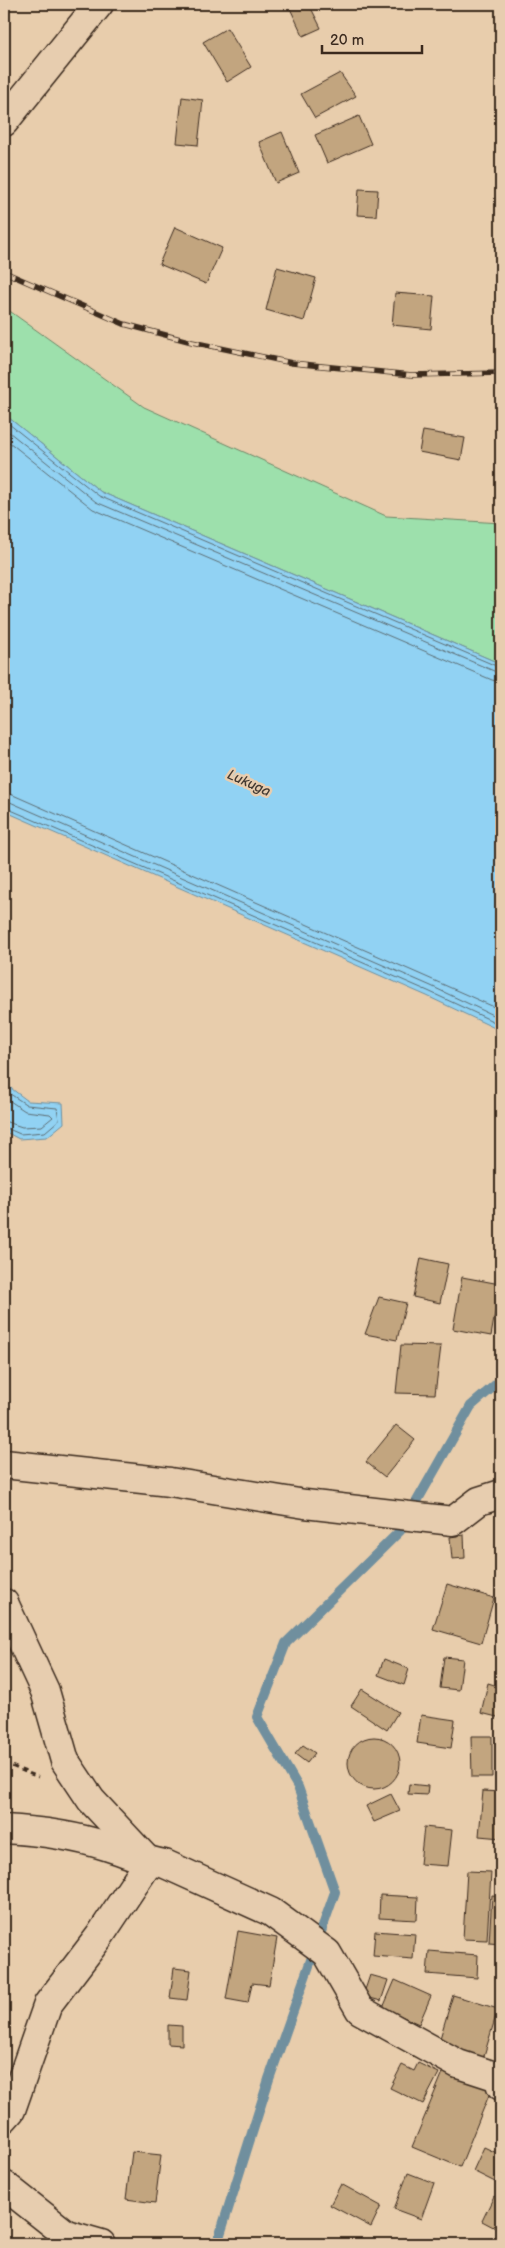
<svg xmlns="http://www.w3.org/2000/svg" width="505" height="2248" viewBox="0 0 505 2248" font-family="'Balsamiq Sans',sans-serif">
  <rect width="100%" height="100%" fill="#e8cdac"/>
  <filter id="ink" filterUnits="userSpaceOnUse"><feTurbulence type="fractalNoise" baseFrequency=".02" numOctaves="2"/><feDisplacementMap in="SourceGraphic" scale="10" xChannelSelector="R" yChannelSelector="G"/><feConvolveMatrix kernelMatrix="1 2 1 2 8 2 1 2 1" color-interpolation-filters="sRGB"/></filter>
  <g filter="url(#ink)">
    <polygon fill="#9de0ac" stroke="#6c8565" points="4,307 144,407 386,516 501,523 501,664 101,492 4,414"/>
    <g fill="#91d2f3" stroke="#6f8f9e">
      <polygon points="4,414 101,492 501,664 501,1031 427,996 4,811"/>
      <polygon points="4,1083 28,1101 63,1103 64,1123 47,1137 19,1139 4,1131"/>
    </g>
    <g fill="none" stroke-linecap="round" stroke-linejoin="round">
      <g stroke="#5d6d73" stroke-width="1">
        <polyline points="4,420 99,496 501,668"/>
        <polyline points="4,428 96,502 501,674"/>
        <polyline points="4,438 93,509 492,680 501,682"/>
        <polyline points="4,793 13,795 501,1010"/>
        <polyline points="4,801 10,802 431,986 501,1019"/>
        <polyline points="4,807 428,991 501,1025"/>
        <polyline points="4,1090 27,1105 57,1108 59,1120 45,1132 20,1134 4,1127"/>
        <polyline points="4,1097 25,1111 50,1114 53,1117 42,1126 22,1127 4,1121"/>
      </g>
      <polyline stroke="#6f8f9e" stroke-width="10" points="217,2244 269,2079 335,1892 298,1787 257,1717 286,1643 400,1531 471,1406 501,1380"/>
    </g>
    <g fill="#c2a57f" stroke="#3b2a1e">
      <polygon points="152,4 165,4 155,10"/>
      <polygon points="288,4 309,4 321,28 303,36"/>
      <polygon points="227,28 251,67 227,82 203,42"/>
      <polygon points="340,73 356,96 315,118 301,94"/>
      <polygon points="182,97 203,100 198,145 177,143"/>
      <polygon points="359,116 371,144 327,163 315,135"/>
      <polygon points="282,132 299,173 276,183 259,142"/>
      <polygon points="359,189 378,190 376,216 357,215"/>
      <polygon points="175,227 222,248 206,284 159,264"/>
      <polygon points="277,267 316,278 304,321 266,310"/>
      <polygon points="395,293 434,296 431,329 392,325"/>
      <polygon points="423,431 465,438 461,460 419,452"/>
      <polygon points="421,1258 448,1264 440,1303 413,1297"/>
      <polygon points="462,1277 500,1284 491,1336 453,1329"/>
      <polygon points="379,1297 406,1303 397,1340 365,1334"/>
      <polygon points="401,1345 441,1346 435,1394 396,1393"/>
      <polygon points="396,1425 415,1440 385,1477 366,1462"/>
      <polygon points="464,1535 465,1558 452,1559 450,1537"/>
      <polygon points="447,1584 494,1598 481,1643 433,1629"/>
      <polygon points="444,1657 463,1659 459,1690 440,1688"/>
      <polygon points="384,1659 409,1669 404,1685 378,1675"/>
      <polygon points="488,1683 501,1687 501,1718 481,1713"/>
      <polygon points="362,1689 398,1712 387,1730 351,1706"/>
      <polygon points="421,1715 455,1720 451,1748 417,1743"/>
      <polygon points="471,1736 492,1736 492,1777 472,1777"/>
      <circle cx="374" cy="1763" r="26"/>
      <polygon points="303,1745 315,1753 307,1763 295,1754"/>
      <polygon points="409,1784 428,1786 427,1795 408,1794"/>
      <polygon points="483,1791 501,1792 501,1838 479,1836"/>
      <polygon points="391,1794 400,1811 374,1822 366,1806"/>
      <polygon points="424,1827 452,1830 448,1866 420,1864"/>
      <polygon points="467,1871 491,1872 487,1940 463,1939"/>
      <polygon points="380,1895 418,1897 417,1920 379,1918"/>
      <polygon points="492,1895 501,1896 501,1944 489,1943"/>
      <polygon points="238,1931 277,1938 269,1985 252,1983 248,2003 226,1999"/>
      <polygon points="375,1931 415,1934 413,1959 373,1956"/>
      <polygon points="429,1951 478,1955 477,1978 427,1974"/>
      <polygon points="174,1968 191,1970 187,2000 170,1998"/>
      <polygon points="370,1975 388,1980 381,2001 363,1996"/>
      <polygon points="395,1980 431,1996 419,2024 383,2008"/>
      <polygon points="453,1995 498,2009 483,2059 438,2045"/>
      <polygon points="500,2006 501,2006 501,2042 499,2041"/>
      <polygon points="168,2025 182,2026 182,2045 168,2044"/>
      <polygon points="418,2063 439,2073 423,2104 390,2088 402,2065 414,2071"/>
      <polygon points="444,2070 491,2090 460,2167 412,2147"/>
      <polygon points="484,2147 501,2155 501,2185 473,2171"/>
      <polygon points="132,2152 161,2155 155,2203 126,2199"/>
      <polygon points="408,2173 434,2183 421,2219 394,2209"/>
      <polygon points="341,2184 381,2206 371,2227 330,2205"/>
      <polygon points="494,2196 501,2200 501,2231 482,2221"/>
    </g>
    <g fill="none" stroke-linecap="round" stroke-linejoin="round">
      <defs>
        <g id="minor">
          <polyline points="4,122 99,4"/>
          <polyline points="4,1464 170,1482 305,1504 453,1521 479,1501 501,1494"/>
          <polyline points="4,1603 45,1691 65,1761 91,1800 149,1862 99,1937 48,2004 11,2110 4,2118"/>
          <path d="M4 1829C40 1831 72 1835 106 1846 126 1852 144 1861 165 1864L271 1912 327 1953 360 2010 458 2064 498 2077 501 2086"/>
          <polyline points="4,2185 66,2234 101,2244"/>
        </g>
      </defs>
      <use href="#minor" stroke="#3b2a1e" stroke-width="31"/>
      <polyline stroke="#3b2a1e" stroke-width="3" stroke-dasharray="5 4" stroke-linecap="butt" points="4,1763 38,1777"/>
      <use href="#minor" stroke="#e7cdaf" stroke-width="28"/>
      <defs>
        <polyline id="rail" points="4,272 124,324 192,342 292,363 412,375 501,373"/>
      </defs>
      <use href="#rail" stroke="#3b2a1e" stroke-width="5.5"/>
      <use href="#rail" stroke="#e7cdaf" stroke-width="4" stroke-dasharray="11" stroke-linecap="butt"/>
    </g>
  </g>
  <g text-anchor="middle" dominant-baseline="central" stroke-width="5" stroke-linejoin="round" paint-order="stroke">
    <g font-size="14" font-style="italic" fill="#443b33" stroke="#e7cdaf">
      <text transform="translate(249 783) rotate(24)">Lukuga</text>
    </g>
  </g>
  <rect width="505" height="2248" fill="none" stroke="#e7cdaf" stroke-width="20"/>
  <rect x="10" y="10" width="485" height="2228" fill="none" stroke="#3b2a1e" stroke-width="2" filter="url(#ink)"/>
  <path d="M322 45v8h100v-8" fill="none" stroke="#3b2a1e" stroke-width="2.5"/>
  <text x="330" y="45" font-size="15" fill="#3b2a1e" stroke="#e7cdaf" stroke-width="4" paint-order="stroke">20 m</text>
</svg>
